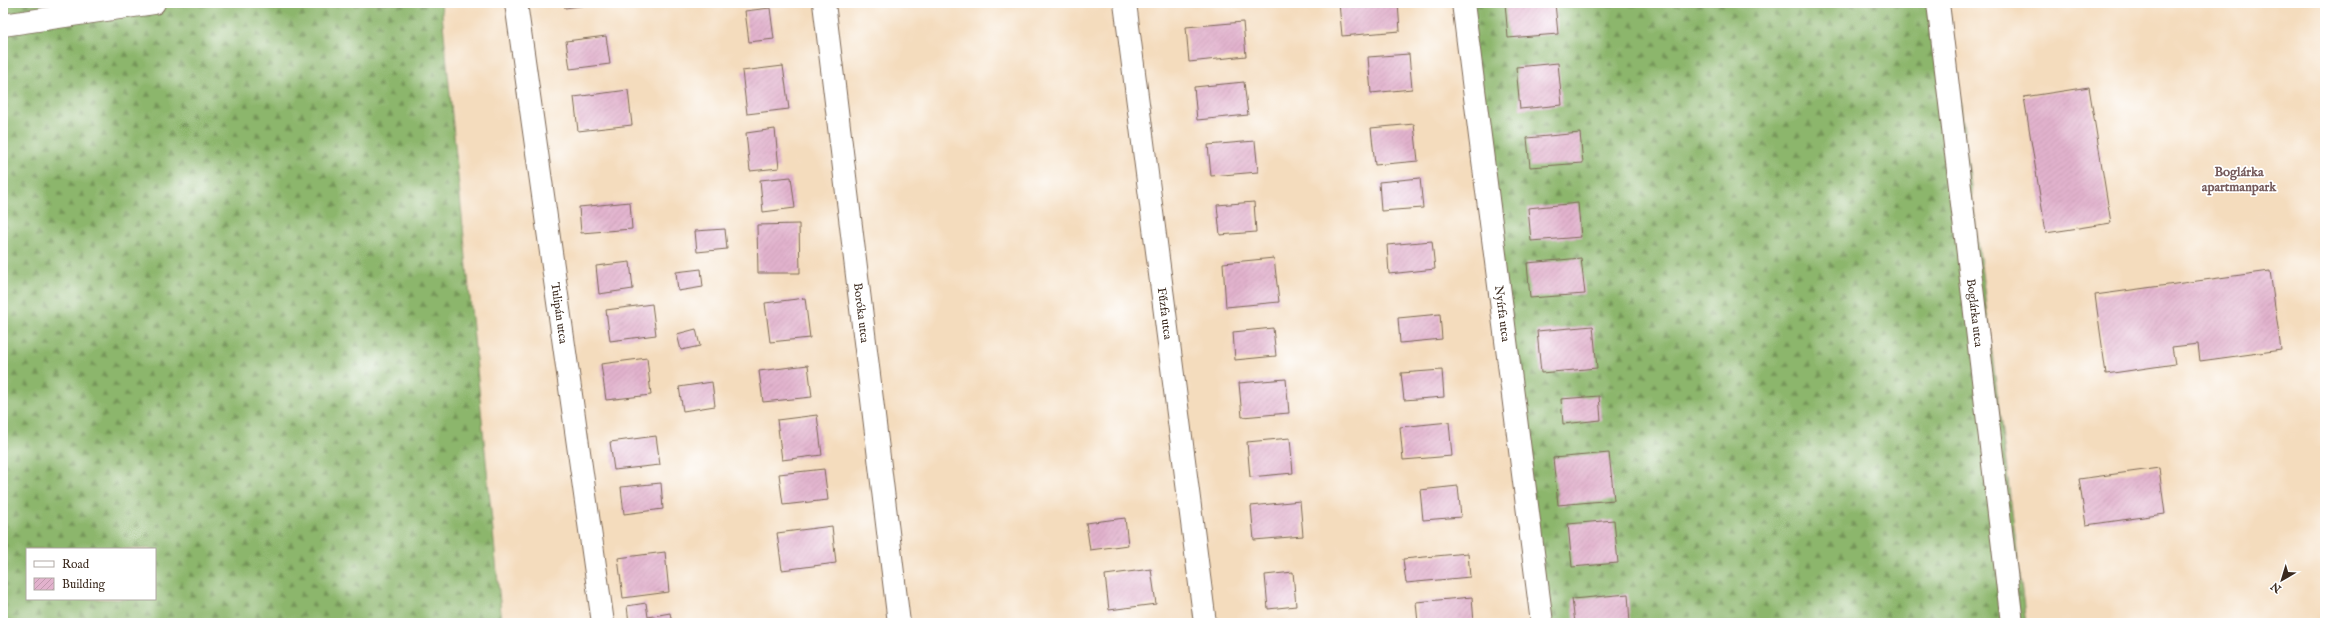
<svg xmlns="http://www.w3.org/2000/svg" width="2328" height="626" viewBox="0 0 2328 626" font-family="'IM FELL English',serif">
  <defs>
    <pattern id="forest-firs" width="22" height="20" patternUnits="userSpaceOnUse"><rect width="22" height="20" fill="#8cb66c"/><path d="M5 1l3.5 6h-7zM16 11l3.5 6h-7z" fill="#749458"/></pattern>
    <pattern id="building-hatch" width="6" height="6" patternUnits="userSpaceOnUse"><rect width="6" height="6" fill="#e2b2cd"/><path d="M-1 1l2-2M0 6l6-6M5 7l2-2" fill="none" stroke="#c399b0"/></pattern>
  </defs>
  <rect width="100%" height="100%" fill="#fff"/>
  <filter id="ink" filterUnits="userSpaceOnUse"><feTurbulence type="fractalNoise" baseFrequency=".025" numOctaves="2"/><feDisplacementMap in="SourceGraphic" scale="8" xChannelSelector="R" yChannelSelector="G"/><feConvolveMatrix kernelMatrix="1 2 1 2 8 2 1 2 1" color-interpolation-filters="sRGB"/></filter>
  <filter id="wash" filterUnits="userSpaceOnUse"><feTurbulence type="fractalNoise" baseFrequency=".012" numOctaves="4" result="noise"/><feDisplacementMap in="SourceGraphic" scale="16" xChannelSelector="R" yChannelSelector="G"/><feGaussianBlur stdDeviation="0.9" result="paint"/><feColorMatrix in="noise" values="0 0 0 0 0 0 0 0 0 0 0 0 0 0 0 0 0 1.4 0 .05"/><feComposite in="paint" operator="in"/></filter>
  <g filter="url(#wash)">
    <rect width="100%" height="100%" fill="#f4dcbd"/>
    <g fill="url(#forest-firs)" stroke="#647045" fill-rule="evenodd">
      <path d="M3 3H441L502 623H3ZM27 549H155V599H27Z"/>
      <polygon points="1464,3 1948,3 2026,623 1548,623"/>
    </g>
    <g id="blocks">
      <g fill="url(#building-hatch)">
        <polygon points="564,3 594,3 594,4 565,8"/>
        <polygon points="1339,3 1398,3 1400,31 1342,36"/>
        <polygon points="1505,3 1555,3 1558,34 1508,38"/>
        <polygon points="770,8 774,39 749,42 745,11"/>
        <polygon points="1243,22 1246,56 1189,62 1186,27"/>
        <polygon points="606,36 610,64 570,69 566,41"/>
        <polygon points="1409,54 1412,89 1371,93 1368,57"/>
        <polygon points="1558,63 1562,105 1520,109 1516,67"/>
        <polygon points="783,66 789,109 747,114 742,71"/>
        <polygon points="1244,82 1248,115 1197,120 1194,87"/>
        <polygon points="2089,87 2111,223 2046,233 2024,97"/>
        <polygon points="628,90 632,125 578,131 574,97"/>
        <polygon points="1414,124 1418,161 1375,165 1371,128"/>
        <polygon points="775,129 779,168 750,171 746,133"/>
        <polygon points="1580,133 1583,163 1530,167 1527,138"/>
        <polygon points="1255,141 1258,172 1211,176 1208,145"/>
        <polygon points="791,177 795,208 763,212 760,180"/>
        <polygon points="1420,178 1423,208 1381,211 1379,182"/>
        <polygon points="630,202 632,229 581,233 579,207"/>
        <polygon points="1254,202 1256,232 1220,235 1217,205"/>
        <polygon points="1578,203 1581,237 1531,241 1528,208"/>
        <polygon points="799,224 800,273 758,273 757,225"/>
        <polygon points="725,229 727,249 697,252 695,231"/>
        <polygon points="1432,241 1435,269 1389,274 1387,245"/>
        <polygon points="1274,258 1279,302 1226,307 1223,263"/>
        <polygon points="1581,258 1585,294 1530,298 1527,263"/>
        <polygon points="630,262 633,289 599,294 596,266"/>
        <polygon points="701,269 703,287 678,291 676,272"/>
        <polygon points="2270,271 2281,350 2200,361 2198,344 2172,347 2175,364 2106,374 2095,295"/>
        <polygon points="805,298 810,338 770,342 765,303"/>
        <polygon points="652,304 656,335 610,341 606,310"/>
        <polygon points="1440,314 1442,339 1400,343 1398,318"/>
        <polygon points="1593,326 1597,368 1541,373 1537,331"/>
        <polygon points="1273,328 1276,356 1235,360 1233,332"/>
        <polygon points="696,329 700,346 681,350 677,334"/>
        <polygon points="647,358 651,395 606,400 601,364"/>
        <polygon points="808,365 812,397 763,402 759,371"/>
        <polygon points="1442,370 1444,397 1404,400 1401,373"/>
        <polygon points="1286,379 1289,413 1242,417 1239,383"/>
        <polygon points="712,382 715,406 683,411 679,387"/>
        <polygon points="1599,396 1601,420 1563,424 1561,399"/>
        <polygon points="817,415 822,455 782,460 777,420"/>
        <polygon points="1449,422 1452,456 1403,460 1400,427"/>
        <polygon points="656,436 660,465 614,470 610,442"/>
        <polygon points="1290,438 1293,473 1250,477 1247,442"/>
        <polygon points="1609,453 1614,500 1558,505 1553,458"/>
        <polygon points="2159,468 2165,514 2086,525 2079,479"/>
        <polygon points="824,469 828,500 783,505 779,474"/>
        <polygon points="661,483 663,509 624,514 621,487"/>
        <polygon points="1458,486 1461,517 1423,520 1420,490"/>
        <polygon points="1300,501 1303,536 1254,540 1251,506"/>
        <polygon points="1125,518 1128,545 1090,550 1086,523"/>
        <polygon points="1614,520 1618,563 1572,567 1568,524"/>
        <polygon points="832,526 836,563 782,570 777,533"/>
        <polygon points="665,552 669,592 623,598 618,558"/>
        <polygon points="1468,553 1470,577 1406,583 1403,559"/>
        <polygon points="1151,569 1156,604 1109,610 1105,575"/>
        <polygon points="1293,572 1296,606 1268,609 1265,575"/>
        <polygon points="1628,594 1630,623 1575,623 1572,599"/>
        <polygon points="1472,597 1474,623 1418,623 1416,602"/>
        <polygon points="646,603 648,617 670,613 672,623 629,623 627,606"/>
      </g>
    </g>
  </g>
  <g filter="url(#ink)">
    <use href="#blocks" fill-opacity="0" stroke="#7c6856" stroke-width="1"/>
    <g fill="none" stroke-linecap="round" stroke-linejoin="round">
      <defs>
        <g id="minor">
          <path id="s1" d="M516 3 603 623"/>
          <path id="s2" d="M824 3 899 623"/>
          <path id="s3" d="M1125 3 1205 623"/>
          <path id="s4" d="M1463 3 1542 623"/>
          <path id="s5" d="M1938 3 2012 623"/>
          <polyline points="3,25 154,3"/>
        </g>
      </defs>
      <use href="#minor" stroke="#7c6856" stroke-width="24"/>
      <use href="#minor" stroke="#fff" stroke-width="22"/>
    </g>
  </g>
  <g text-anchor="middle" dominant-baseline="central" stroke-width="3.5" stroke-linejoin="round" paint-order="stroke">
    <g font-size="12" fill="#3b2a1e" stroke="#fff">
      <text stroke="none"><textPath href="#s1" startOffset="313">Tulipán utca</textPath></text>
      <text stroke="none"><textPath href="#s2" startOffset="312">Boróka utca</textPath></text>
      <text stroke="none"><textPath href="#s3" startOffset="313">Fűzfa utca</textPath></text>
      <text stroke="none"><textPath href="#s4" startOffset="313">Nyírfa utca</textPath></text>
      <text stroke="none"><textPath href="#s5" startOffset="312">Boglárka utca</textPath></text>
    </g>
    <g font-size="13" font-weight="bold" fill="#755a5b" stroke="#fff">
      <text x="2239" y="172">Boglárka<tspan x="2239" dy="15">apartmanpark</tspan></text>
    </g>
  </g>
  <rect width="2328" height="626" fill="none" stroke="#fff" stroke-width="16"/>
  <rect x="26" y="548" width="130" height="52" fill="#ffffff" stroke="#b1aaa5"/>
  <rect x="34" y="561" width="20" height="6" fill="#ffffff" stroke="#b1aaa5"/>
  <text x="62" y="568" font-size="12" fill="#3b2a1e">Road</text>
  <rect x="34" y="578" width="20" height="12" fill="url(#building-hatch)" stroke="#b1aaa5"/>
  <text x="62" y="588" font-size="12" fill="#3b2a1e">Building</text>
  <g transform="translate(2282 580) rotate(218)" stroke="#ffffff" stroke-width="3" paint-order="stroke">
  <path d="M0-3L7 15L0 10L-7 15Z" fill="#3b2a1e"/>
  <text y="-6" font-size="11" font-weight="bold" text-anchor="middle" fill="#3b2a1e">N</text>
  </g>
</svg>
